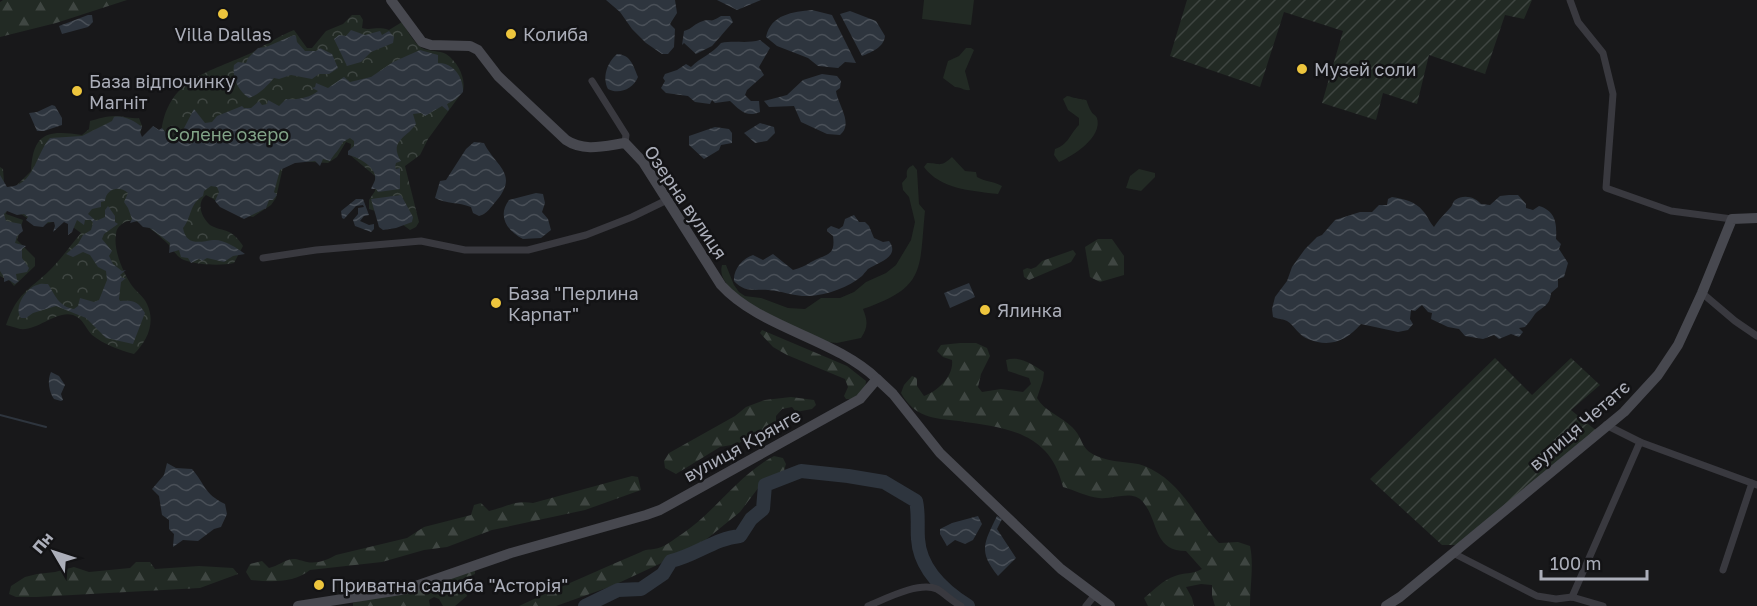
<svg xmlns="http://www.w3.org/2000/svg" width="1757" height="606" viewBox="0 0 1757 606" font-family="'Golos Text',sans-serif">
  <defs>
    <pattern id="forest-firs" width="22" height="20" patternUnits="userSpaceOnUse" patternTransform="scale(1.5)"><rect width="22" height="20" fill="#222a24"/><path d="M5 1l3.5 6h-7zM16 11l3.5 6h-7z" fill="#3f4642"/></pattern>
    <pattern id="park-crowns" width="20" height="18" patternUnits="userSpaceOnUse" patternTransform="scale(1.5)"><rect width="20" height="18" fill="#222a24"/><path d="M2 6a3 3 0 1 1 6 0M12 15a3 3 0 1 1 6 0" fill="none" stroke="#3f4642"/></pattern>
    <pattern id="garden-furrows" width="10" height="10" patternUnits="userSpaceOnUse" patternTransform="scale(1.5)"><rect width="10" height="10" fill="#222a24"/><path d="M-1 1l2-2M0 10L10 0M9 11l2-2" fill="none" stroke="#3f4642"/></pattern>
    <pattern id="water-waves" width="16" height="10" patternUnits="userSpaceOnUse" patternTransform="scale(1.5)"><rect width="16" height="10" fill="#2e353e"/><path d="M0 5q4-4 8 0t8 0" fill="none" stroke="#4a5058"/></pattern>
  </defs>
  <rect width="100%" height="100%" fill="#18181a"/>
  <g fill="#222a24">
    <polygon points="924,0 974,0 971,25 922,19"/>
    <path d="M966 48H971L974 50 965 71 970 90C964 91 961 87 955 87L943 78 948 61 959 56Z"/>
    <path d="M1067 96C1070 96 1073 98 1076 98 1092 102 1083 96 1091 111 1093 115 1095 114 1097 118 1103 137 1073 156 1059 162L1054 155 1055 149C1069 144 1069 135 1079 125V118L1068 110 1063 99Z"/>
    <path d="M952 157 965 171 976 172 977 177C985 182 994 181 1002 186L998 194C972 191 940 189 924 167L927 163C940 163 940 168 952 157Z"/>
    <path d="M913 165 917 170 919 204 925 211C919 271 926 287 863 309 868 321 868 328 861 338L837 343 827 342C804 331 712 297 722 265H726L734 285 739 292 745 296 761 298 788 308 805 309 821 298H840L854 292 866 282 886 273 896 265 911 240 915 222 909 197 903 190 902 183 907 177C906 171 907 168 913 165Z"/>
    <polygon points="1139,169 1155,173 1155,177 1141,191 1126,188 1130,176"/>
  </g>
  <g fill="url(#forest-firs)">
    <polygon points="3,0 127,0 56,23 0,37 0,2"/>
    <polygon points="1098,239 1112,239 1124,256 1124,275 1100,282 1090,277 1085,247"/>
    <polygon points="1073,250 1076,254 1071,262 1029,280 1024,277 1023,270 1027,268 1031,269 1036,267 1042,261"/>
    <polygon points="762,330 847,366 866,381 865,389 852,399 846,399 844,396 848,387 845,379 787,355 773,347 760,333"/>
    <path d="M960 343H976L987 348 990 356 981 374 978 387 982 392 1001 389 1023 392 1031 384 1029 378 1008 371 1006 360C1019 355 1033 365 1044 372L1043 380 1037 398C1044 411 1061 416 1072 427 1086 441 1078 450 1102 458 1118 464 1136 460 1151 469 1184 486 1196 519 1219 543L1238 542 1250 546C1254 563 1250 588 1250 606H1215L1212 596V585L1201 584 1186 587 1192 598 1194 606H1148L1144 598C1154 590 1163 580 1175 576 1186 572 1191 575 1202 569L1186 551C1153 551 1159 521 1143 502 1132 489 1113 500 1099 498 1087 497 1074 490 1063 487 1050 432 1007 428 959 421 933 418 915 418 901 393L904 385 912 376 917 378V386L924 396C938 391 954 376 952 360L943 357 937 351 941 345Z"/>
    <polygon points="791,397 814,400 816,405 812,409 796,412 792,407 782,409 776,416 776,424 737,444 720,447 676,474 665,468 664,461 669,453 735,416 746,407 765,400"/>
    <path d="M774 456 783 458 786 464 784 471 759 487 740 512 703 542 681 554 612 586 556 606H519C559 587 600 570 641 552 646 549 649 550 654 549 664 548 674 539 682 534 716 511 738 475 774 456Z"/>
    <path d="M632 476 638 477 641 490 585 510 492 530 447 547 424 550 382 562 310 570C294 583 271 582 251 580L246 572 250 564 262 561 269 568C278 566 284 560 293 559 299 559 301 561 307 562 317 564 327 560 336 555L407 538 424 527 471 515 474 505 481 503 489 511C507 507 514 500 533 503Z"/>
    <polygon points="136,562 150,562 155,569 199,566 233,568 238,574 200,588 36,597 16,597 9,594 11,586 25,577 37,574 55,572 74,567 89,572 130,568"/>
    <polygon points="475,569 475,574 453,583 452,588 456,593 466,593 467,596 455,606 443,606 439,599 434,597 429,600 430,606 353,606 353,603 367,598"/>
  </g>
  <path fill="url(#park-crowns)" d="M352 15H360L363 20 362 28C372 31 376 26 389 30L402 22C407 30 414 43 422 48 429 52 439 50 446 54 458 62 466 78 463 91L428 139 420 155 405 166 419 222 416 227 410 230 391 216 369 209V200L375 191V176L350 155 351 144 346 142 337 157 328 163 296 161 283 167 276 198 271 205 253 217C235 214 221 203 206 195 196 203 201 217 210 225 216 229 223 229 229 232 235 235 240 241 243 246L234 263C222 266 196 265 184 260 176 257 172 247 165 241 155 232 135 213 122 224 118 227 116 230 116 235 113 250 124 275 133 287 138 293 144 297 147 304 156 323 147 341 134 354 119 350 105 345 92 335 85 328 84 319 73 315 56 310 38 331 20 329 16 328 11 326 6 325 18 292 27 292 50 270 61 259 71 245 81 233L62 219 39 226 21 214 7 210 6 214 23 220 17 240 35 258V266L14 286 10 281 0 276V167L3 169 5 194 18 184 31 171C33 132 48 130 82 135L89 129 90 121C97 119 107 116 115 116 123 116 130 119 139 118L142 126 139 139 161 136C166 77 210 73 253 52 267 44 279 36 294 30L307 48H312L326 31 343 24Z"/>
  <g fill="url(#garden-furrows)">
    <polygon points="1187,0 1532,0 1524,19 1505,15 1485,74 1429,55 1417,104 1383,93 1376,120 1322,103 1343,31 1284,12 1260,87 1170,56"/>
    <polygon points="1495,358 1532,395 1571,358 1600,385 1571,410 1598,432 1460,545 1442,545 1370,479"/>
  </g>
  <g fill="url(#water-waves)">
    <polygon points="606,0 675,0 677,13 670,24 675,29 674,47 668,54 662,54 646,43 632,29 620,12"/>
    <polygon points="717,0 761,0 737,10"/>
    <path d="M812 10 832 15 856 63 845 62 838 68 818 66 808 58 777 46 766 37C771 14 793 12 812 10Z"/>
    <path d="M850 11 876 21 885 36C884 47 872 52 862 56L840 14Z"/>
    <polygon points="88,15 92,15 93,22 88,27 62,34 59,26"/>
    <path d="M721 16H730L733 22 712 46 696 54 684 43 682 45 684 31C692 29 695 23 703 21 713 18 708 24 721 16Z"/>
    <polygon points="351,30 365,35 380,31 382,35 389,31 394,37 393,43 371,52 361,62 347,66 334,39 339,35 346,36"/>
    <path d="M294 35 296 36 297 42 305 51H316L320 48 332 54 338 68 329 74H319L312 79 291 75 279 79 274 78C266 87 260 94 249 98 238 91 232 77 234 65L238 62 246 63 248 58 258 48 266 47Z"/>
    <path d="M760 40 770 48 759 67 764 75 747 90 745 95 751 101H759L760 112C746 118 740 110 730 101L715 103 712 100 710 104 695 102 688 96 666 93 661 88 665 81 663 78 665 74 677 70 686 64 691 67C701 57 712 54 721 43 735 40 746 44 760 40Z"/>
    <path d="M420 50 438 55V63C453 62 464 78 463 92L456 99 447 104 449 109 448 111 442 106 425 116 421 113 413 114 416 124C408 137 388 141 401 161L396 163 395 167 396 169 400 168V189L378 192 376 189H371C372 186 374 183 375 180 378 167 356 156 348 155V151L354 146V141L350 138 343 142C339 150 334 154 330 161L323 159 320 166 315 161 295 163 280 170 274 192 277 195 273 200H269L266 208 244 219 220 207 215 201 219 192 217 187 211 186 204 191 203 196C189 204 192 217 183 228 186 246 200 242 213 240 224 239 237 248 245 254L233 256 224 262 207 258 202 261 199 259 191 263 188 258 181 257 179 250 169 253 170 243 150 228 143 227 137 221 130 223 132 219 128 208 124 202 128 193C119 185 106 189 105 201L101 202V207L92 209 88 214 96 221 105 217V210L108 206 115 216V222L118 224 104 234 102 239 112 251 109 256 113 264 122 271 126 270 120 275 123 278H126L121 282 119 299 120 301C133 300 138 301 145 313L133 344 106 338 86 318 56 306 33 313 26 318H21C13 308 26 288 37 285 41 283 44 284 48 284 55 295 59 307 74 309L78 306 80 298 94 302 99 300 107 280 106 271 98 267 90 255 83 252 73 257 66 254 78 244 83 235 91 230 93 223 91 220H85L84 225 77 220 72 232 68 235V224L64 222 53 232 55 226 54 222H48L43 227 34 226 26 220 28 217 24 214 17 215 7 211 4 214 6 221 21 224 23 231 17 236 15 243 26 246 22 249V258L29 268 27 272 16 274 17 280 19 281 15 284 9 280 4 282V277L0 271V175L7 187C34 187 36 153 50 138L82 136 112 121 114 117C124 115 134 121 142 127L140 132 142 137 153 126 159 130 162 128C168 137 180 143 190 143L193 138 190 133 183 130 194 109 205 123 212 122 217 116 242 106 244 108H251L259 101 262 105 267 104 268 100 279 106 286 99C296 100 310 98 318 91L312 88 315 87 316 83 328 88 344 77 350 82 371 77 393 62Z"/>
    <path d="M617 54C631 55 633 65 638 77 633 89 619 95 608 89 602 77 607 63 617 54Z"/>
    <path d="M822 74 837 76 841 81 840 88 836 91C838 105 854 124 840 135L827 134 801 122 794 106 769 107 764 101 787 95 803 80Z"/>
    <polygon points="52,105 55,106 62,118 62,125 44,131 37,131 29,113 37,112"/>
    <polygon points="760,123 774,127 775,133 767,141 755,143 744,133"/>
    <polygon points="715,127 729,129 732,133 732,143 721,145 719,150 704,159 689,145 689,136"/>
    <path d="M474 142 484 143C495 166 519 173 497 200 491 207 487 214 479 216L473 213 471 207C458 202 447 204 435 198L440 181 446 180 466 149Z"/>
    <path d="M536 193 543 194 545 203 542 212 548 219 551 230 541 238 523 239C507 231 497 216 509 200Z"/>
    <polygon points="401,195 413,217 412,222 396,228 383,230 379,227 371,199"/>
    <path d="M1509 195H1518L1526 204V208L1533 210 1539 206C1556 211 1557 224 1556 239L1561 244 1559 249 1568 263 1564 277 1558 279V287L1551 293C1550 306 1543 306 1535 314 1532 318 1529 323 1525 327L1519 328 1523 332 1519 337 1511 334 1499 339 1494 335 1483 339 1465 336 1459 329 1448 327 1431 319 1432 313 1428 312 1422 305 1415 311 1411 310 1410 319 1413 324 1408 330 1398 332 1361 324C1346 341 1330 348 1308 339 1299 336 1294 325 1287 321 1283 319 1278 319 1273 317L1272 309 1275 297 1287 281 1292 267 1305 249 1317 237 1322 235 1335 220 1360 212H1372L1379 205H1387L1388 199 1392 197C1404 199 1415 201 1423 211 1428 216 1429 222 1434 227 1439 219 1444 215 1450 208 1453 205 1452 203 1455 200 1464 194 1475 197 1481 204L1490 205 1500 196Z"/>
    <polygon points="356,199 363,199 369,215 364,216 360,221 369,225 374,224 374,229 371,232 355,226 353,220 358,214 358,208 364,207 363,205 356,206 344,219 342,218 341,211"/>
    <path d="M854 215 859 222H865L869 226 874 238 883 242 889 241C901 257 877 263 868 269 867 270 863 275 862 276 849 287 827 295 810 296 796 297 782 291 768 290 754 289 745 293 734 281 733 269 743 258 753 255L763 260 773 254 793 270C800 268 805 266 811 262 825 254 836 257 833 236L827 231V229L831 226 839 229 843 226 845 219Z"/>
    <polygon points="969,283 975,297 950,308 944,293"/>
    <path d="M51 372 59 376 65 385 61 394 63 400 61 401 54 399C49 392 47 380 51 372Z"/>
    <path d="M167 463 176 468 192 469C206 485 203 493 225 504L227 514 221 527 214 529 198 541 183 540 173 547 174 534 169 529V520L162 515 159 496 152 489 164 475Z"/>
    <polygon points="978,516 982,524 973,540 965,544 955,540 947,546 940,534 940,529 952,523"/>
    <path d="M997 516 1002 519 997 529 1016 558 998 576C978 551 984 543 997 516Z"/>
  </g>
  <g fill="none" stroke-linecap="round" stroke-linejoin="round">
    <polyline stroke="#2e353e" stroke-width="2" points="0,415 46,427"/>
    <path stroke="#2e353e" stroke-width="14" d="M585 606 618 590 641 589 663 574 671 561C695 556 715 538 740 536L751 519 763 509 765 485 801 471 848 476 884 482 916 501C919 514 917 526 918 539 920 569 944 591 968 606"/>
    <g stroke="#39393f" stroke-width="7">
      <polyline points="1570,0 1578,22 1603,53 1613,94 1606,188 1671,211 1732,219"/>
      <polyline points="592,81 626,135 625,143"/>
      <polyline points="263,258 316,250 421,241 465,250 528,250 586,235 632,217 667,200"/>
      <polyline points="1702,293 1735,321 1757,336"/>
      <polyline points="1606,425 1640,442 1757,485"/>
      <polyline points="1453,553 1537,596 1556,599 1572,597 1603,606"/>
      <polyline points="1723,570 1752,483"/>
      <polyline points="1572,597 1640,442"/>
      <path d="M868 606C885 599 919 581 937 589 945 594 952 601 961 606"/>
      <polyline points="1086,606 1094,596"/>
    </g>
    <g stroke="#47484f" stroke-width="10">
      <path d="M391 0 422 42 431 45 470 46 478 50 498 76 566 140C584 152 604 146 625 143L643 162 721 285C760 328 834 338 877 379"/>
      <polyline points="298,606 407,589 511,553 646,515 660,510 860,399 877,379 893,394 940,453 1061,569 1110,606"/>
      <polyline points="1386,606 1400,597 1624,412 1658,375 1678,345 1702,293 1732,219 1757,218"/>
    </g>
  </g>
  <g fill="#edc53d" stroke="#131315" stroke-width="2">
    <circle cx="223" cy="14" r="6"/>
    <circle cx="511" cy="34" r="6"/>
    <circle cx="1302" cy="69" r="6"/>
    <circle cx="77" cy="91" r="6"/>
    <circle cx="496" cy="303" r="6"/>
    <circle cx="985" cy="310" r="6"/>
    <circle cx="319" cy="585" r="6"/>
  </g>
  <g text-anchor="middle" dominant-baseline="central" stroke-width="5" stroke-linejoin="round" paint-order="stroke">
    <g font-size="18" fill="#abaeb9" stroke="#131315" text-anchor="start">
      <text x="223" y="34" text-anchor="middle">Villa Dallas</text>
      <text x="523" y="34">Колиба</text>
      <text x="1314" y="69">Музей соли</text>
      <text x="89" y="81">База відпочинку<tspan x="89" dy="21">Магніт</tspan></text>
      <text x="508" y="293">База "Перлина<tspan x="508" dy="21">Карпат"</tspan></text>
      <text x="997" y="310">Ялинка</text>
      <text x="331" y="585">Приватна садиба "Асторія"</text>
    </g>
    <g font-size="18" fill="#82a488" stroke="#131315">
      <text x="228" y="134">Солене озеро</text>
    </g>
    <g font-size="18" fill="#abaeb9" stroke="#131315">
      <text transform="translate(686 202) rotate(56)">Озерна вулиця</text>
      <text transform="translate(1579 425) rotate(-41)">вулиця Четатє</text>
      <text transform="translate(742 445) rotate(-29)">вулиця Крянге</text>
    </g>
  </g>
  <g transform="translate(54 552) rotate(309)" stroke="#131315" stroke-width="4.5" paint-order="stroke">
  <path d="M0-4.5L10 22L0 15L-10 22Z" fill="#abaeb9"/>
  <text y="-9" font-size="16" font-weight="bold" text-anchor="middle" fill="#abaeb9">Пн</text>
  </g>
  <path d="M1541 570v9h106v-9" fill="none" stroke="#abaeb9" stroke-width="3"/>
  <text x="1550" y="570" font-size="18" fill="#abaeb9" stroke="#131315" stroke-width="4.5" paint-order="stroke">100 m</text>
</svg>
